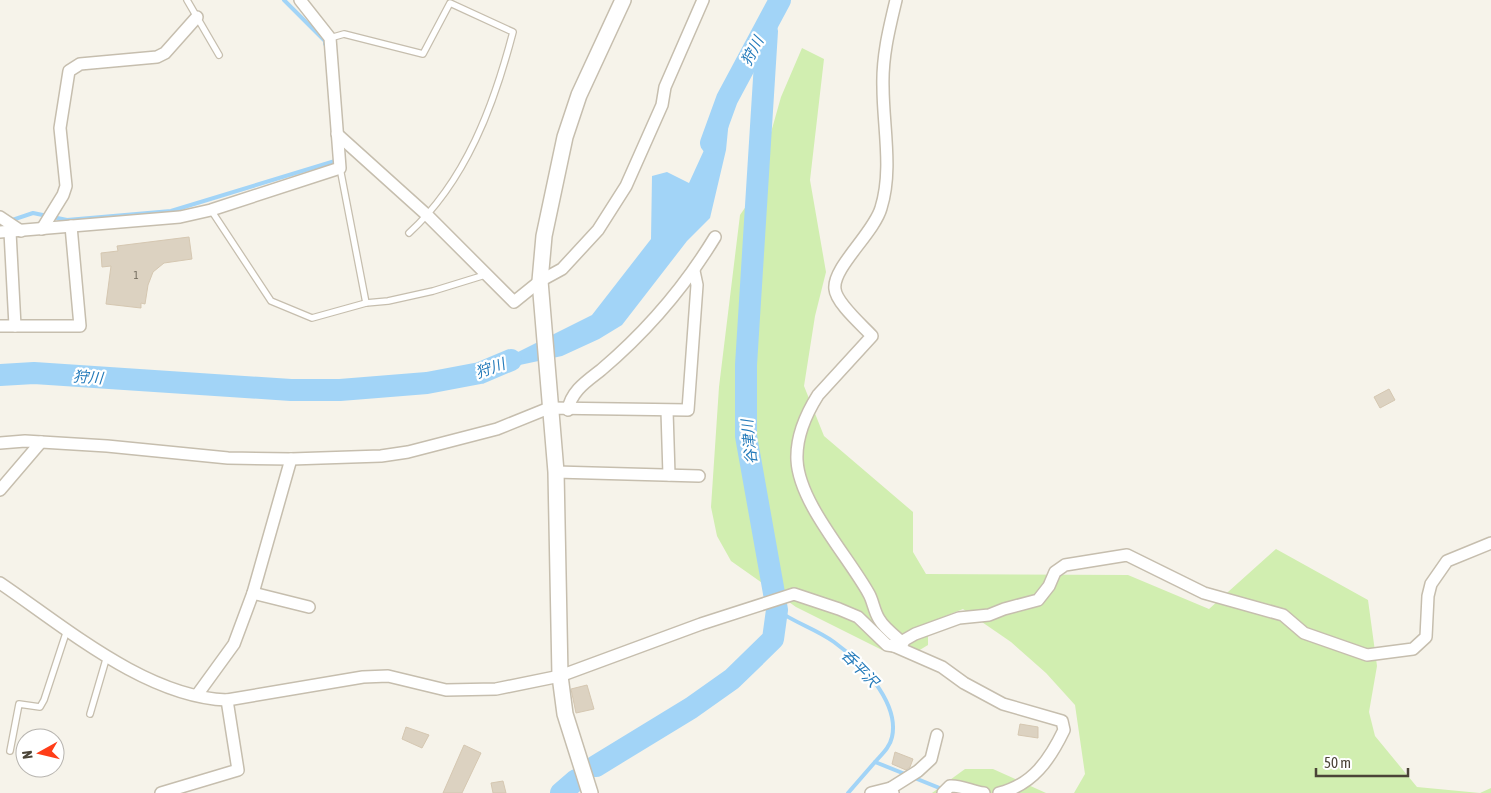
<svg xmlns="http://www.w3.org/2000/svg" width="1491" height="793" viewBox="0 0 1491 793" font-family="'Asap Condensed','Noto Sans JP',sans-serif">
  <rect width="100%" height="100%" fill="#f6f3ea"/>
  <g fill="#d1eeb0">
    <polygon points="802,48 824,59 810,180 826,272 815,316 804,386 824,436 913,512 913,552 926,574 1128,575 1209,609 1276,549 1368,600 1377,666 1369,712 1375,736 1417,787 1480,793 1491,788 1491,793 1074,793 1085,774 1075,705 1046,673 1011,642 963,609 928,623 928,645 918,651 900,653 882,650 796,607 731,561 717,536 711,507 719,387 740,215 753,196 781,97"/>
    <polygon points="965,769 993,769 1046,793 932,793"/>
  </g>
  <polygon fill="#a2d4f7" points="732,89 726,150 710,218 687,241 622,325 599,339 562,356 472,375 592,315 651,239 652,176 667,172 689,183"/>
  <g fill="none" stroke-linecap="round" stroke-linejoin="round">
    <g stroke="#a2d4f7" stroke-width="4">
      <polyline points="284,0 325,41 325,44"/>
      <polyline points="0,224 33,213 67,220 171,211 335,161 335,158"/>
      <path d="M777 610C795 623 816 629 834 642 859 660 900 702 892 737 890 747 882 754 875 762L952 793"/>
      <polyline points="848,793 875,762"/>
    </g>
    <g stroke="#a2d4f7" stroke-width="22">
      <polyline points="711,143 727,99 780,0"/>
      <polyline points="0,375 34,373 291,390 340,390 427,383 480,373 511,360"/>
      <polyline points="596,766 691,708 732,679 773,639 777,610 746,436 746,365 767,31"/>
      <polyline points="561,793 576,780"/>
    </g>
  </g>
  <g fill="#dcd2c1" stroke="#d5c7b1">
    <polygon points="189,237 192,259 164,263 153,272 148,285 145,304 141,303 141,308 106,304 111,266 102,267 101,253 118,251 117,246"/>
    <polygon points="1389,389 1395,400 1380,408 1374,397"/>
    <polygon points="587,685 594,709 576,713 571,689"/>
    <polygon points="1020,724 1038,727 1038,738 1018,735"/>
    <polygon points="406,727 429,735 422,748 402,739"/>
    <polygon points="464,745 481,753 462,793 443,793"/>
    <polygon points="895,752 913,759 910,767 906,770 892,764"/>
    <polygon points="503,781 506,793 493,793 491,783"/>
  </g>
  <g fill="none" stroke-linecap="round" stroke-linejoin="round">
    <defs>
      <g id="service">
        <polyline points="187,0 219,55"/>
        <path d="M330 38 344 34 423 54 450 3 513 32C494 105 466 181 409 233"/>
        <polyline points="340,168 366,303"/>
        <polyline points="211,210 271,301 312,318 366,303 388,301 433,291 485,275"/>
        <polyline points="90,714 107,656"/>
        <polyline points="10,751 19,704 40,707 44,700 67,630"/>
      </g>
      <g id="minor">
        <path d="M896 0C889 29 882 57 883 87 883 126 893 170 881 208 874 233 832 268 835 289 836 303 863 326 872 336L818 395C806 414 796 437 797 460 799 503 848 556 869 594 873 601 874 611 879 619 884 628 895 636 903 643"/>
        <polyline points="337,134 428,216 514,302 540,281 562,269 598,230 626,186 662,105 665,87 703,0"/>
        <polyline points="0,217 21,231"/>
        <polyline points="42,229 63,195 66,186 60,128 69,71 80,64 157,57 165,53 197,17"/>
        <polyline points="0,232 180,217 211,210 340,168 330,38 300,0"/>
        <polyline points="10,232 15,326"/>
        <polyline points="0,326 80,326 71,226"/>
        <path d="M568 410C571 391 587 381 601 370 647 331 684 288 715 237"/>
        <polyline points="667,411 669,475"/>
        <polyline points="0,443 25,441 107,446 228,458 291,459 381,456 408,452 497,429 549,408 688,410 697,285 694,271"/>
        <polyline points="556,472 699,476"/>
        <polyline points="0,490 41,442"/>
        <path d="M0 583C65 627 146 697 227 700L363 677 388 676 446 690 496 689 560 676 701 624 794 594 839 609 858 617 887 645 894 646 915 634 959 618 989 615 1004 609 1038 600 1049 586 1055 572 1065 565 1127 555 1204 593 1283 615 1304 633 1367 655 1413 649 1426 637 1428 596 1431 584 1447 561 1491 543"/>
        <polyline points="253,593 309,607"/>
        <path d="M894 646 942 667 964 683 1003 704 1062 721 1064 730C1050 759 1033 785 999 793"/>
        <polyline points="197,695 234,644 253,593 291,459"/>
        <polyline points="891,788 918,771 931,759 937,735"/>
        <polyline points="161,793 238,770 227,700"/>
        <polyline points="871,793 891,788 893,793"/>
        <path d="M943 793 950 786C962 785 972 792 984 793"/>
      </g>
      <polyline id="tertiary" points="590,793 565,714 560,676 556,472 540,281 544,236 565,137 579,95 623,0"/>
    </defs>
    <use href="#service" stroke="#c6beae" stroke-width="8"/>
    <use href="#minor" stroke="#c6beae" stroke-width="14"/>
    <use href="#tertiary" stroke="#c6beae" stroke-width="18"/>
    <use href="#service" stroke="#fff" stroke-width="5.5"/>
    <use href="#minor" stroke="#fff" stroke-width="11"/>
    <use href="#tertiary" stroke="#fff" stroke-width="15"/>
  </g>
  <g text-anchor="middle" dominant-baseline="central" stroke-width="4.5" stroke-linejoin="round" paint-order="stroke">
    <g font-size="11" fill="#6f685a">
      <text x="136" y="275">1</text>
    </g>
    <g font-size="15" font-style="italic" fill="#237aba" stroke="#fff">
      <text transform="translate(752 51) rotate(-62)">狩川</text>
      <text transform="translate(490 368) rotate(-20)">狩川</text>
      <text transform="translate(88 377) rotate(4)">狩川</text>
      <text transform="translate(749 442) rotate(-96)">谷津川</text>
      <text transform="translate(860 668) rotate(46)">呑平沢</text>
    </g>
  </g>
  <g transform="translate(40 753) rotate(262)"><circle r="24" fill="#ffffff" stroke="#b7b4af"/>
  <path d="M0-4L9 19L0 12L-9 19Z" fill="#ff3d18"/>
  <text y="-8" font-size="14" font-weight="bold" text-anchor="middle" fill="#4b4437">N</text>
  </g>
  <path d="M1316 768v8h92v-8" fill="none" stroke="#4b4437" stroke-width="2.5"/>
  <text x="1324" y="768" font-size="15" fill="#4b4437" stroke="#ffffff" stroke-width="4" paint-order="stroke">50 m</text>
</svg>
